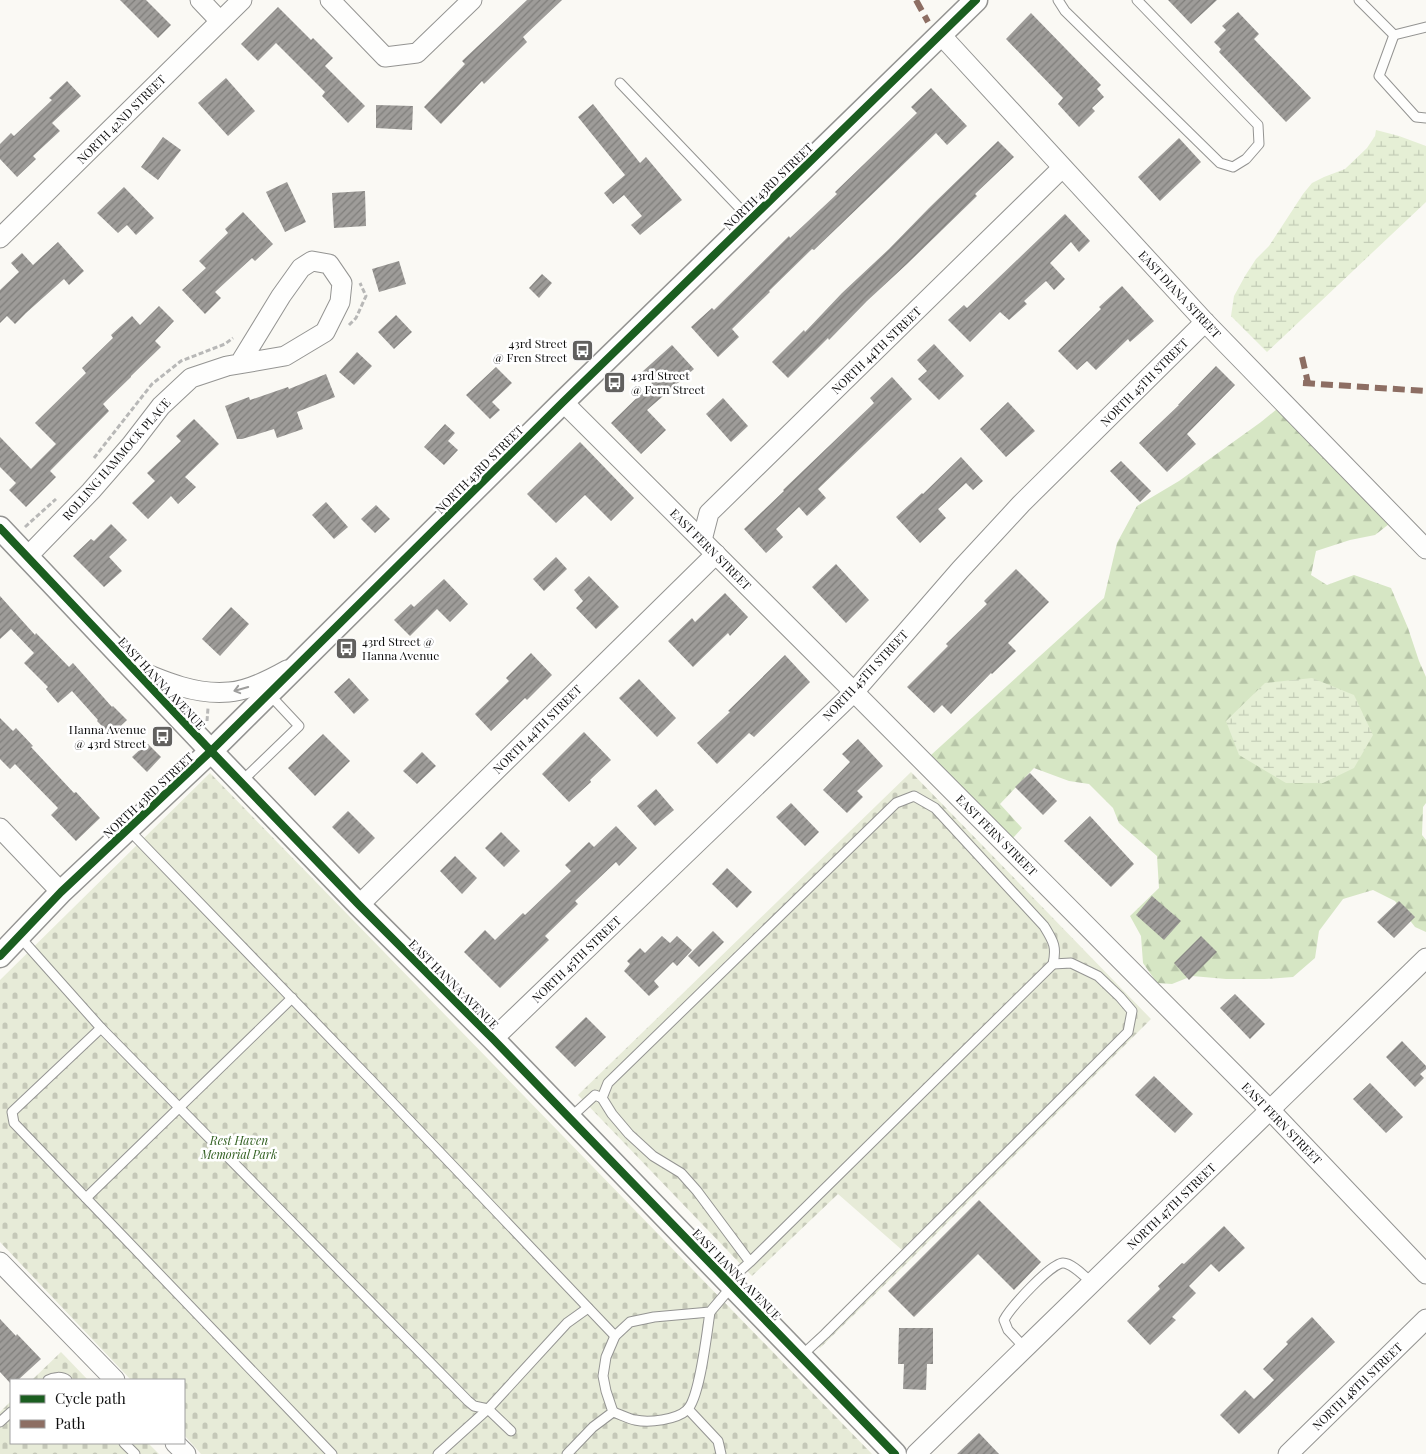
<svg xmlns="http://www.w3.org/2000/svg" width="1426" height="1454" viewBox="0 0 1426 1454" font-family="'Playfair Display',serif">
  <defs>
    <pattern id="forest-firs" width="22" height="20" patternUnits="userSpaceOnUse" patternTransform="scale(1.25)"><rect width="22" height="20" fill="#d6e6c4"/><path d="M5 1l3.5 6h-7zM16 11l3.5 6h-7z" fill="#b6c4a7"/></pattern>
    <pattern id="wetland-marsh" width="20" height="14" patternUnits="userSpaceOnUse" patternTransform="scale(1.25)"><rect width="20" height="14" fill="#e5efd5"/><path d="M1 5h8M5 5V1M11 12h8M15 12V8" fill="none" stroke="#c3ccb6"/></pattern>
    <pattern id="cemetery-stones" width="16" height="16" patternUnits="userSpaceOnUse" patternTransform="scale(1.25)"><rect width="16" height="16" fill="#e7ebd8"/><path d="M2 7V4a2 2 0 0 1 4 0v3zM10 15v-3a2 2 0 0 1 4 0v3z" fill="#c5c8b8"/></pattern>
    <pattern id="building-hatch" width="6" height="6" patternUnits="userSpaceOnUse" patternTransform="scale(1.25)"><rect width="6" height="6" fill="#9e9c99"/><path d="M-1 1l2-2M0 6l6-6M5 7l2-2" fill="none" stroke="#7f7e7b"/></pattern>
  </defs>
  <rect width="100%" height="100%" fill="#faf9f4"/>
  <polygon fill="url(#forest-firs)" points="1277,409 1389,524 1375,535 1350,540 1316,551 1311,575 1327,585 1354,575 1391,588 1408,628 1419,661 1426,677 1426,803 1423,807 1422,835 1426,840 1426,932 1415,927 1395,901 1373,890 1343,899 1319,931 1315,958 1293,977 1265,979 1226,979 1192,976 1172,984 1157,983 1143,963 1141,936 1130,916 1159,888 1157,856 1119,823 1113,808 1089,784 1069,781 1034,768 1000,804 1022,828 1013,838 931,755 1104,598 1117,543 1137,506 1179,481 1261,422"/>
  <g fill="url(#wetland-marsh)">
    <polygon points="1376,130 1399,136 1426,146 1426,202 1267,352 1231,316 1234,296 1245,276 1256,259 1269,246 1303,194 1312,183 1324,177 1345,169 1367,148 1375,136"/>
    <polygon points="1312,678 1354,695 1373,735 1354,768 1323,783 1286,783 1239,755 1226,721 1265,683"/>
  </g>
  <g fill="url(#cemetery-stones)">
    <polygon points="911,772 1151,1019 908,1262 820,1348 812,1339 902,1250 838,1194 752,1276 578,1095"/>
    <polygon points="210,773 872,1454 201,1454 184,1435 184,1380 131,1380 0,1242 0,980"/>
    <polygon points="61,1352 88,1380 32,1380"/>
    <polygon points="11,1401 11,1443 148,1443 159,1454 0,1454 0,1412"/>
  </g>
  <g fill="url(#building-hatch)">
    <polygon points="120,0 146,0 171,25 158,38"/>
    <polygon points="527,0 562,0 523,37 527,42 484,84 482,81 441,124 424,107 465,64 462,61"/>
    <polygon points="1168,0 1217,0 1191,24"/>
    <polygon points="278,7 311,40 313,38 333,58 325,66 365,106 348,123 322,96 325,92 276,43 258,61 241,44"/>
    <polygon points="1238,12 1259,34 1254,39 1311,98 1286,122 1219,52 1221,49 1214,42 1226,30 1222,26"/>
    <polygon points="1031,13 1101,85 1097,89 1104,97 1092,108 1095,111 1079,127 1058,104 1063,98 1006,39"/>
    <polygon points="226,78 255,111 228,136 198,103"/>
    <polygon points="67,81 81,96 52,123 60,131 33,156 36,159 17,177 0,159 0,144 11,133 14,136 52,100 49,98"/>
    <polygon points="931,88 967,126 947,145 936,133 814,250 812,249 769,291 770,292 732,329 739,337 718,357 691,327 712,308 714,310 789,236 790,238 837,194 835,192 917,113 911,107"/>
    <polygon points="593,104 640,163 646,157 682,200 640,235 631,225 642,216 624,195 613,204 604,193 625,175 578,117"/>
    <polygon points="376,105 413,106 412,130 376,128"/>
    <polygon points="163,137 181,150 158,180 141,167"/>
    <polygon points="1179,138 1201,162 1160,201 1138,177"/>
    <polygon points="998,141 1014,157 975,194 977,196 907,264 867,301 829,340 828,338 788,378 772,362 804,330 805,332 842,293 889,249 929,208"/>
    <polygon points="287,182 306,222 285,232 266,192"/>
    <polygon points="124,187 154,218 136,235 127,225 118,233 97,213"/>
    <polygon points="365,191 366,226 334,228 332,193"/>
    <polygon points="243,212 273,244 255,261 252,258 215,292 221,298 205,314 182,290 206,268 199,261 228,233 225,229"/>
    <polygon points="1065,214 1090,241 1079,252 1071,242 1050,263 1065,279 1054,290 1046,281 1024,301 1027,304 1009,320 1000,312 970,342 948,320 964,305 967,308"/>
    <polygon points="58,242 84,271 69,285 64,279 26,313 15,324 7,316 0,323 0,290 19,272 11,263 22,253 33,265"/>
    <polygon points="399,261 406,284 379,292 372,269"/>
    <polygon points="542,274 552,283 539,298 529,288"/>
    <polygon points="1122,286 1154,321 1130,342 1128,339 1096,370 1087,361 1077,370 1058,351 1101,309 1099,307"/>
    <polygon points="159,306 174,321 155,341 161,347 131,376 131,377 103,404 109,411 50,471 56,477 26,507 9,490 16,483 0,467 0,437 31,469 56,444 35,423 86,373 82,368 113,338 111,335 132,316 140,325"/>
    <polygon points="396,315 412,332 394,349 378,332"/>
    <polygon points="934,344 964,376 939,400 918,379 927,371 917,360"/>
    <polygon points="672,345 694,369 647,410 666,430 641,454 611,423 652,383 642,372"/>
    <polygon points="357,352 372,366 354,385 339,372"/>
    <polygon points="1216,366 1235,385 1187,434 1196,444 1167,472 1139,443 1179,405 1178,405"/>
    <polygon points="496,367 512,383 492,402 500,410 490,419 466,395"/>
    <polygon points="326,374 335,397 297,412 303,429 277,438 274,429 242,439 237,439 225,406 249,397 250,400 288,387 289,389"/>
    <polygon points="892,377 912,399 818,489 826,498 807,516 799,507 776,529 783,537 766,553 744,529 784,491 783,490 874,403 870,398"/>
    <polygon points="723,398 748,426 731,442 706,414"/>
    <polygon points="1008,402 1035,431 1006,457 980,429"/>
    <polygon points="194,419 219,444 185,477 196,487 178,504 171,496 148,519 132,503 155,481 147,473 181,441 176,436"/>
    <polygon points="445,424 455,433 448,441 458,450 444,465 424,447"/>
    <polygon points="580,442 634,498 611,521 585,495 556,523 527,494"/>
    <polygon points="961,457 983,481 973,490 966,483 938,509 946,518 920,543 896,517 922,493 923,494"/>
    <polygon points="1121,461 1151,491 1140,502 1110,471"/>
    <polygon points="326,502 348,527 334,539 312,515"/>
    <polygon points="376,505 390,519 375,533 361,519"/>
    <polygon points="111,524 127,540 109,557 122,571 104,587 73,556 91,539 94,541"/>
    <polygon points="556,557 567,569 544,591 533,579"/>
    <polygon points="836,564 869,600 846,623 812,587"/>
    <polygon points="1016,569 1049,602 1008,643 1016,651 992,674 991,673 951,714 942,705 934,713 907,687 948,646 946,644 987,604 984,601"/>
    <polygon points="589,576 619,607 596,629 576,608 583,601 574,590"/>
    <polygon points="444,579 468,604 450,622 437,609 410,636 394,620 411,604 414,607"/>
    <polygon points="725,593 748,617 730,636 728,633 693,667 668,641 692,618 695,622"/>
    <polygon points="0,596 35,635 36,633 69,667 73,663 112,707 113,706 127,720 111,735 97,721 98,720 72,691 58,703 46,689 48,687 24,663 34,653 11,629 0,639"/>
    <polygon points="231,607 249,624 220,656 202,639"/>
    <polygon points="531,653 552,675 527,700 525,698 491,731 475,714 509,681 506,678"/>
    <polygon points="785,655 810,682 754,737 749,733 717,764 697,743 730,712 728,711"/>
    <polygon points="349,678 369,700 354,714 334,692"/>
    <polygon points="639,679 676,718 657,737 619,698"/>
    <polygon points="0,718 13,731 16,728 33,746 31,747 74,793 76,792 100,818 76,841 51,815 58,808 15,764 10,769 0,759"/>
    <polygon points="584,732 611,760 590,780 591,782 569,802 542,774"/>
    <polygon points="323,734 350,761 315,796 288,768"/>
    <polygon points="858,739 883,766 857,791 863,797 847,813 823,790 850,762 842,754"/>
    <polygon points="147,743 161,757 147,772 132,757"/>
    <polygon points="422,752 436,766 417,784 403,771"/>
    <polygon points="1030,773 1057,801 1043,815 1015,787"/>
    <polygon points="656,789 674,810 655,826 637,806"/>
    <polygon points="791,803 819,832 805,846 776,817"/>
    <polygon points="348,811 375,838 359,854 332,827"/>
    <polygon points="1090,816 1134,864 1111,887 1064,841"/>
    <polygon points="616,826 637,848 619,866 616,862 575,901 578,904 545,936 549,940 500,988 464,952 485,930 495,940 523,913 525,915 571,871 565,865 589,842 594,847"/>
    <polygon points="501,832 520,851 504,867 485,848"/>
    <polygon points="455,856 477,878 462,894 440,871"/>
    <polygon points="727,868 752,892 737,908 712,884"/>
    <polygon points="1152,896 1181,921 1164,940 1136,915"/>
    <polygon points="1399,901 1415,917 1394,938 1377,922"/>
    <polygon points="713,931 724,942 699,967 688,956"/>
    <polygon points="662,936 670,943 677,936 692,950 677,966 673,962 654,981 659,987 649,996 624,971 630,964 627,961 640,948 645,953"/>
    <polygon points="1201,936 1217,952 1189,980 1174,963"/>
    <polygon points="1235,994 1265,1024 1250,1039 1220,1008"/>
    <polygon points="586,1017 606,1037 575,1067 555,1047"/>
    <polygon points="1402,1041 1426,1066 1426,1069 1420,1074 1424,1078 1415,1087 1386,1057"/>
    <polygon points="1154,1076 1193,1114 1175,1133 1135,1095"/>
    <polygon points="1370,1083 1403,1117 1386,1133 1353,1099"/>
    <polygon points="979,1200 1041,1262 1014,1290 978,1254 914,1317 888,1291"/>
    <polygon points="1224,1226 1245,1248 1219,1272 1211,1264 1189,1286 1196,1293 1172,1317 1176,1320 1150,1345 1127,1321 1160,1289 1158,1286 1182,1263 1184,1264"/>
    <polygon points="1312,1317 1335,1342 1239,1434 1220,1415 1245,1390 1254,1399 1274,1380 1263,1369 1288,1344 1286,1342"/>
    <polygon points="0,1319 16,1336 17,1334 41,1359 18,1380 11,1380 11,1384 0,1372"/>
    <polygon points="899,1328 933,1328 933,1364 927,1364 926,1390 903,1389 904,1364 898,1364"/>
    <polygon points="979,1433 999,1454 957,1454"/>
  </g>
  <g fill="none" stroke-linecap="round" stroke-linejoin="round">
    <defs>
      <g id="service">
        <polyline points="1058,0 1065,11 1220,163 1233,167 1246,159 1259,144 1258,125 1137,0"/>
        <polyline points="1359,0 1394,35"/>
        <polyline points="1394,35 1379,76 1416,117 1426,118"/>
        <polyline points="1394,35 1426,27"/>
        <polyline points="620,83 750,219"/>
        <polyline points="241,782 299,726 269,694"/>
        <polyline points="128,829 369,1078 615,1336"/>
        <polyline points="19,936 101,1028 468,1401 474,1406 488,1409 511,1431"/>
        <polyline points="101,1028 12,1112 14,1123 86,1198 292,998"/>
        <polyline points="570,1118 595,1095 602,1098"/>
        <polyline points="86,1198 332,1454"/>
        <path d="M1025 1348 1008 1330 1004 1320C1010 1308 1051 1263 1063 1263 1072 1263 1085 1277 1092 1283"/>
        <polyline points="801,1356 825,1334 1128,1032 1132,1011 1120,997 1098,976 1071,963 1053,964"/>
        <path d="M48 1380C53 1377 62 1376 67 1380"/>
        <polyline points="688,1409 718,1441 721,1454"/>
        <path d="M613 1412C620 1414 628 1419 635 1420 649 1423 676 1420 687 1410 700 1398 707 1331 710 1312"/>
        <polyline points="0,1422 11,1412"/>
        <polyline points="124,1443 135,1454"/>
        <polyline points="438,1454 488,1409 567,1323 588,1308"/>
        <path d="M567 1454 593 1427 613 1412 606 1391 603 1376 606 1357 615 1336 630 1322 654 1317 710 1312 732 1286 741 1270 750 1262 1053 964C1057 946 1053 941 1044 926L935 808 914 796 896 803 608 1083 602 1098 612 1114 629 1134 653 1156 681 1173 697 1191 750 1262"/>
      </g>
      <g id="minor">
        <polyline points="200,0 220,21"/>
        <polyline points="330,0 385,57 417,53 472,0"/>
        <polyline points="940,34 1205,322 1426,549"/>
        <polyline points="0,238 242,0"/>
        <polyline points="563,402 854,692 1270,1110 1426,1274"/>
        <polyline points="702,540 709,513 1062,168"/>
        <polyline points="28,556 91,491 131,445 161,406 191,378 227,366 285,356 325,332 340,302 342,283 329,264 312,261 301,268 281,296 240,363"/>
        <path d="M135 669C165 682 196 695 229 692 247 691 271 679 287 670"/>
        <polyline points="0,828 61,892"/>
        <polyline points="359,905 716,554"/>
        <polyline points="493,1039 854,692 960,570 1021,504 1205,322"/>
        <polyline points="0,1262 115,1380"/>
        <polyline points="175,1443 186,1454"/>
        <polyline points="916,1454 1426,958"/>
        <polyline points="1288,1454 1426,1319"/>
      </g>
      <g id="tertiary">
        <polyline points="0,528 211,751 359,905 493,1039 895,1454"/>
        <polyline points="0,956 61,892 211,751 563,402 976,0"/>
      </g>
    </defs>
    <use href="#service" stroke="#949492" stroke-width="11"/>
    <use href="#minor" stroke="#949492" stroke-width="21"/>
    <use href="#tertiary" stroke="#949492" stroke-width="25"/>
    <g stroke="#b8b8b7" stroke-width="3" stroke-dasharray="5 2.5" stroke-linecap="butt">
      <polyline points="349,325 356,318 366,296 360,283"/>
      <polyline points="94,458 152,384 181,361 225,344 233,338"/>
      <polyline points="25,527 56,499"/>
      <polyline points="207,721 208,708"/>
    </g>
    <use href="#service" stroke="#fefefd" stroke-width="9"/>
    <use href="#minor" stroke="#fefefd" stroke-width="19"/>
    <use href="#tertiary" stroke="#fefefd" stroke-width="22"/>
    <g stroke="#8d6e63" stroke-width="6" stroke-dasharray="12 6" stroke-linecap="butt">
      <polyline points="916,0 928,22"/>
      <polyline points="1302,357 1308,383"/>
      <polyline points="1303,383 1426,391"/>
    </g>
    <defs>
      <g id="cycleway">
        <polyline points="0,528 211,751 359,905 493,1039 895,1454"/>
        <polyline points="0,956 61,892 211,751 563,402 976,0"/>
      </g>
    </defs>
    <use href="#cycleway" stroke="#fff" stroke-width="11"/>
    <use href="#cycleway" stroke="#1b5e20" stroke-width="8"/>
  </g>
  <defs><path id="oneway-shaft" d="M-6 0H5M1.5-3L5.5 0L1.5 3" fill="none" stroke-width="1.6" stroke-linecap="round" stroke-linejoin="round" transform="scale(1.25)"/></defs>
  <use stroke="#9e9e9d" href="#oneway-shaft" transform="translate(241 689) rotate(164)"/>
  <defs>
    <symbol id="bus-square" viewBox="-11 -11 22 22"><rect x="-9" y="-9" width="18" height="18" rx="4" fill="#61605e" stroke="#fff"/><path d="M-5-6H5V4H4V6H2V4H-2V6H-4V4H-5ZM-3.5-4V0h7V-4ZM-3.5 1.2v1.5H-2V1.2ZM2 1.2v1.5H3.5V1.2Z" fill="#fff"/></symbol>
  </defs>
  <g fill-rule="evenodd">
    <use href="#bus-square" x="570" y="338" width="25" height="25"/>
    <use href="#bus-square" x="602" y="370" width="25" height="25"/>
    <use href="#bus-square" x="334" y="636" width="25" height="25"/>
    <use href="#bus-square" x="150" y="724" width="25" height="25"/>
  </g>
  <g text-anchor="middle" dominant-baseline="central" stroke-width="5" stroke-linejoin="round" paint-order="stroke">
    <g font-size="12" fill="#0e0e0e" stroke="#fff">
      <text transform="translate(121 119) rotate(-45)">NORTH 42ND STREET</text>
      <text transform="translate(768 186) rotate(-44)">NORTH 43RD STREET</text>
      <text transform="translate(1180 294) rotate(47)">EAST DIANA STREET</text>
      <text transform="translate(876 350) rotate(-44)">NORTH 44TH STREET</text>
      <text transform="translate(1144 382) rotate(-45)">NORTH 45TH STREET</text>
      <text transform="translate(116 459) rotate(-49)">ROLLING HAMMOCK PLACE</text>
      <text transform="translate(479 469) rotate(-45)">NORTH 43RD STREET</text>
      <text transform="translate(711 549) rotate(45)">EAST FERN STREET</text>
      <text transform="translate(865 675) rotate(-47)">NORTH 45TH STREET</text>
      <text transform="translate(162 683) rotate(47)">EAST HANNA AVENUE</text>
      <text transform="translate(537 729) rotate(-45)">NORTH 44TH STREET</text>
      <text transform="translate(148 795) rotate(-43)">NORTH 43RD STREET</text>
      <text transform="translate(997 835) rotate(45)">EAST FERN STREET</text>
      <text transform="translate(576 959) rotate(-44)">NORTH 45TH STREET</text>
      <text transform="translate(454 984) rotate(45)">EAST HANNA AVENUE</text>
      <text transform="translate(1282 1123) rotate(46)">EAST FERN STREET</text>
      <text transform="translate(1171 1206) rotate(-44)">NORTH 47TH STREET</text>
      <text transform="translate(737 1274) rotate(46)">EAST HANNA AVENUE</text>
      <text transform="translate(1357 1386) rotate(-44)">NORTH 48TH STREET</text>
    </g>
    <g font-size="12" fill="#0e0e0e" stroke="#fff" text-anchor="end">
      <text x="567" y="343">43rd Street<tspan x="567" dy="14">@ Fren Street</tspan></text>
      <text x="631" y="375" text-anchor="start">43rd Street<tspan x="631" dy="14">@ Fern Street</tspan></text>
      <text x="362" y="641" text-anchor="start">43rd Street @<tspan x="362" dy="14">Hanna Avenue</tspan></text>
      <text x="146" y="729">Hanna Avenue<tspan x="146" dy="14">@ 43rd Street</tspan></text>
    </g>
    <g font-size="12" font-style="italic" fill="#336123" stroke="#fff">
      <text x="239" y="1140">Rest Haven<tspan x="239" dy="14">Memorial Park</tspan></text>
    </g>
  </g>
  <rect x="10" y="1379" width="175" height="65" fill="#ffffff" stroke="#9f9f9f"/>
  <rect x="20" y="1395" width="25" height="8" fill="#1b5e20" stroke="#9f9f9f"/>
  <text x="55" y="1404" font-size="15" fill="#0e0e0e">Cycle path</text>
  <rect x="20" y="1420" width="25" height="8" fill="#8d6e63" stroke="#9f9f9f"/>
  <text x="55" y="1429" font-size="15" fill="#0e0e0e">Path</text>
</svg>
